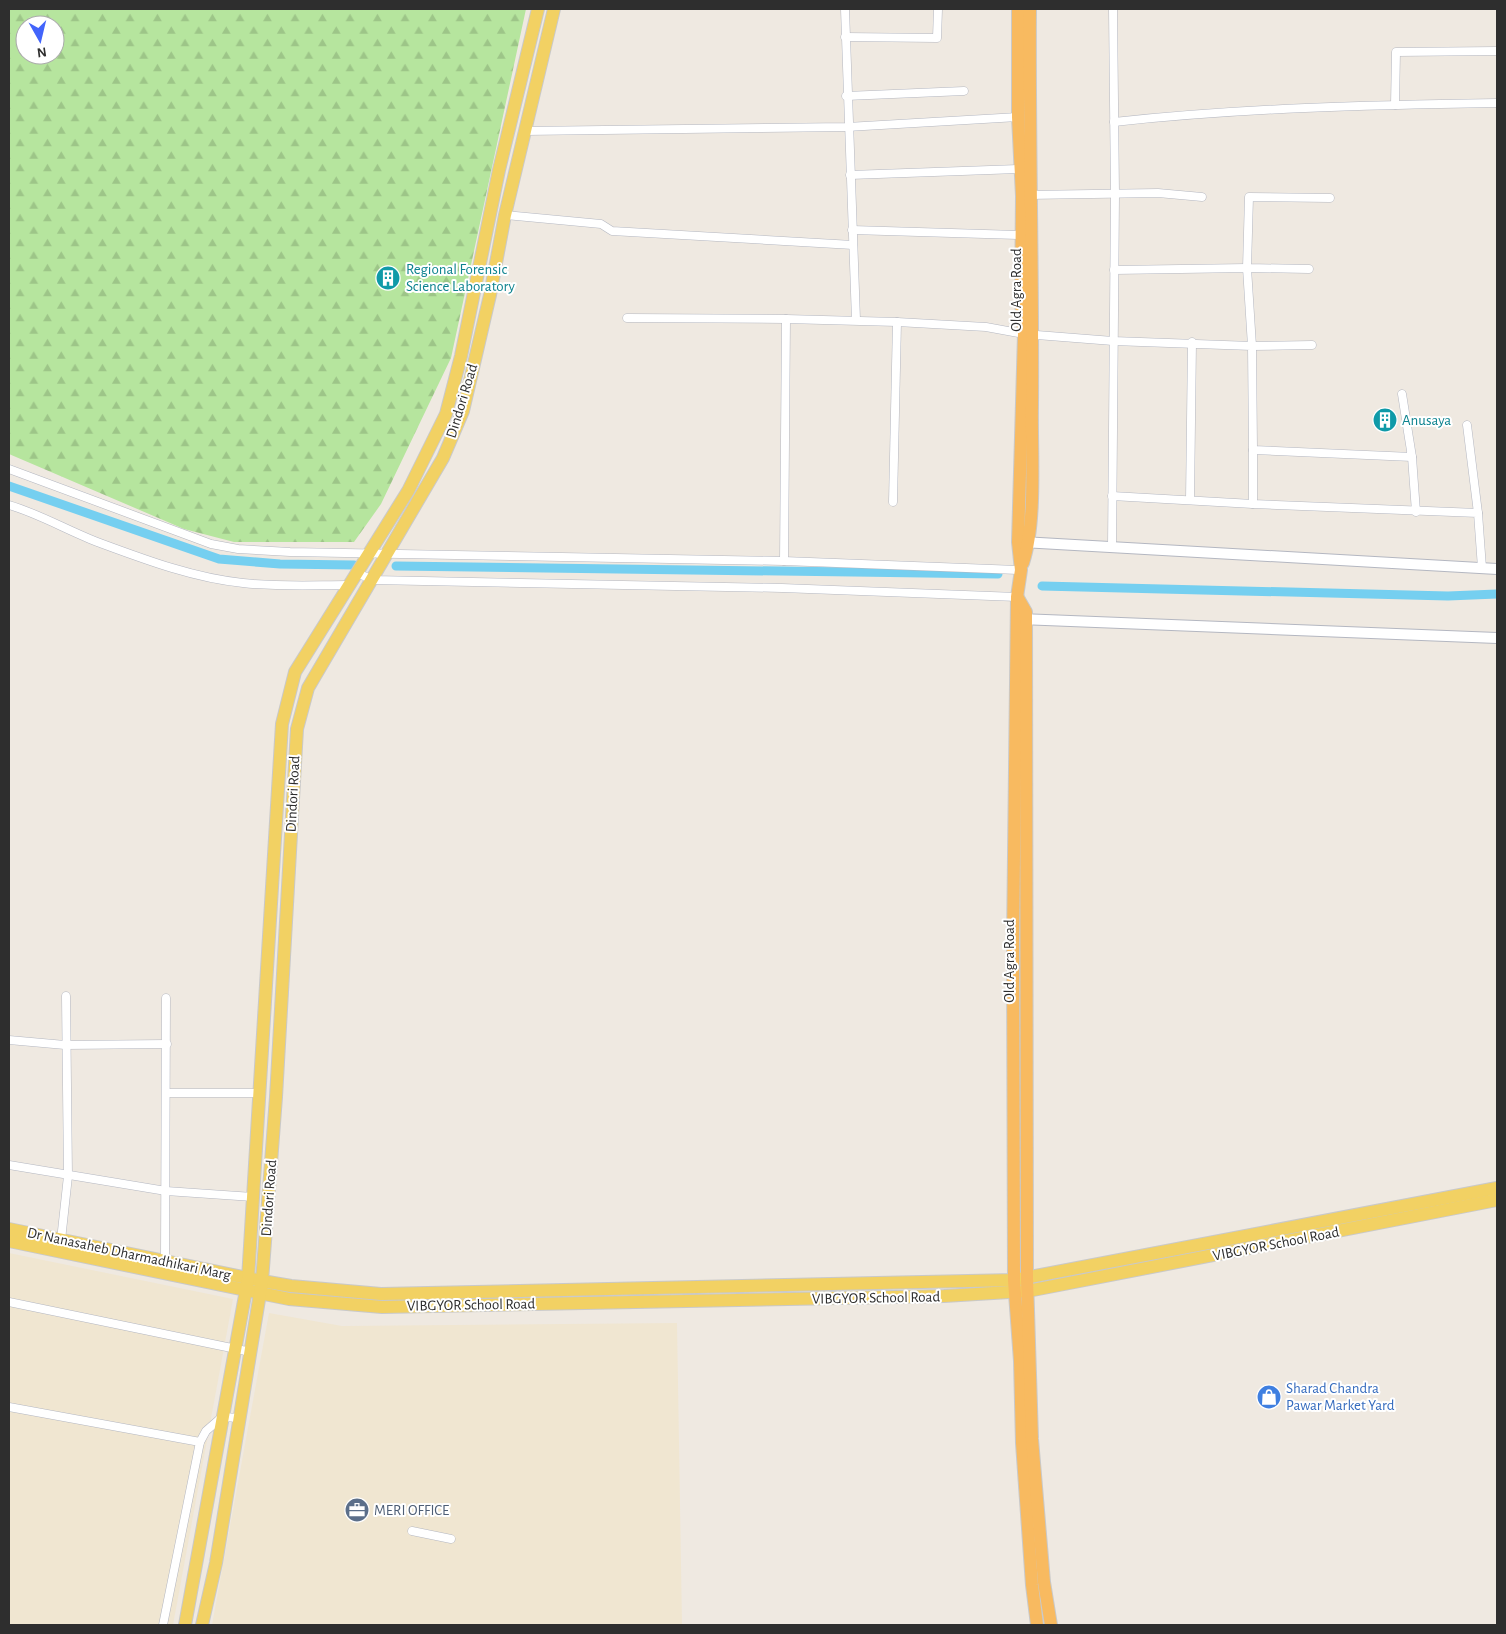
<svg xmlns="http://www.w3.org/2000/svg" width="1506" height="1634" viewBox="0 0 1506 1634" font-family="'Alegreya Sans',sans-serif">
  <defs>
    <pattern id="forest-firs" width="22" height="20" patternUnits="userSpaceOnUse" patternTransform="scale(1.25)"><rect width="22" height="20" fill="#b6e59e"/><path d="M5 1l3.5 6h-7zM16 11l3.5 6h-7z" fill="#9dc588"/></pattern>
  </defs>
  <rect width="100%" height="100%" fill="#efe9e1"/>
  <g fill="#f0e6d1">
    <polygon points="9,1253 233,1299 173,1625 9,1625"/>
    <polygon points="269,1313 342,1326 677,1323 682,1625 212,1625"/>
  </g>
  <path fill="url(#forest-firs)" fill-rule="evenodd" d="M9 9H526L451 358 381 504 354 542H234L184 529 9 454ZM25 25H55V55H25Z"/>
  <g fill="none" stroke-linecap="round" stroke-linejoin="round">
    <g stroke="#75cff0" stroke-width="9">
      <polyline points="9,486 219,559 280,564 354,565"/>
      <polyline points="396,566 998,574"/>
      <polyline points="1042,586 1448,596 1497,594"/>
    </g>
    <defs>
      <g id="minor">
        <polyline points="845,9 856,320"/>
        <polyline points="845,37 937,38 938,9"/>
        <polyline points="846,96 964,91"/>
        <polyline points="1395,105 1396,52 1497,51"/>
        <path d="M1114 122C1241 108 1369 105 1497 103"/>
        <polyline points="524,131 847,127 1018,117"/>
        <polyline points="850,175 1021,169"/>
        <polyline points="1027,195 1158,193 1202,197"/>
        <polyline points="505,215 601,224 612,231 853,245"/>
        <polyline points="852,230 1022,235"/>
        <polyline points="1309,269 1247,268 1249,197 1330,198"/>
        <polyline points="1114,270 1247,268 1252,346 1312,345"/>
        <polyline points="627,318 786,319"/>
        <polyline points="1467,425 1478,513"/>
        <polyline points="1253,450 1253,504 1478,513 1482,568"/>
        <polyline points="1412,457 1416,512"/>
        <polyline points="9,469 211,544 238,549 290,552 784,561 1021,570"/>
        <polyline points="1112,496 1253,504"/>
        <polyline points="1190,500 1192,342"/>
        <polyline points="893,502 897,322"/>
        <path d="M9 505C40 514 70 532 100 543 146 560 194 578 243 583 278 587 314 585 349 585"/>
        <polyline points="1112,548 1115,195 1113,9"/>
        <polyline points="784,561 786,319 897,322 986,327 1024,334 1113,341 1252,346 1253,450 1412,457 1402,394"/>
        <polyline points="357,573 373,580 782,588 1017,597"/>
        <polyline points="9,1040 65,1045 167,1044"/>
        <polyline points="167,1093 259,1093"/>
        <polyline points="9,1165 166,1191 253,1197"/>
        <polyline points="61,1240 68,1176 66,996"/>
        <polyline points="165,1261 166,998"/>
        <polyline points="9,1302 251,1352"/>
        <polyline points="9,1407 200,1442"/>
        <polyline points="412,1531 451,1539"/>
        <polyline points="163,1625 200,1442 206,1431 222,1417 240,1418"/>
      </g>
      <g id="tertiary">
        <polyline points="1022,542 1497,569"/>
        <polyline points="1020,619 1497,638"/>
      </g>
      <g id="primary">
        <polyline points="9,1229 262,1281 291,1286 381,1294 1014,1280 1497,1188"/>
        <polyline points="9,1241 289,1299 382,1307 944,1296 1028,1291 1497,1200"/>
        <polyline points="185,1625 248,1279 282,724 295,672 408,491 446,414 461,356 499,170 538,9"/>
        <polyline points="202,1625 216,1563 262,1281 276,1097 297,729 308,688 443,458 463,411 490,295 505,215 554,9"/>
      </g>
      <g id="trunk">
        <polyline points="1018,9 1018,117 1022,196 1021,303 1024,334 1018,542 1021,570 1017,597 1013,942 1014,1280 1020,1361 1022,1443 1032,1585 1037,1625"/>
        <path d="M1023 563C1037 520 1031 452 1032 405 1033 273 1029 141 1030 9"/>
        <polyline points="1018,598 1026,612 1027,1279 1032,1439 1044,1582 1051,1625"/>
      </g>
    </defs>
    <use href="#minor" stroke="#b4b7c1" stroke-width="9"/>
    <use href="#tertiary" stroke="#b4b7c1" stroke-width="12"/>
    <use href="#primary" stroke="#c9c9c9" stroke-width="14"/>
    <use href="#trunk" stroke="#c9c9c9" stroke-width="14"/>
    <use href="#minor" stroke="#fff" stroke-width="8"/>
    <use href="#tertiary" stroke="#fff" stroke-width="10"/>
    <use href="#primary" stroke="#f2d163" stroke-width="12"/>
    <use href="#trunk" stroke="#f8ba60" stroke-width="12"/>
  </g>
  <defs>
    <symbol id="building-disc" viewBox="-11 -11 22 22"><circle r="9.5" fill="#0f9aa8" stroke="#fff"/><path d="M-4-6H4V6H1V3H-1V6H-4ZM-2.5-4.3h1.7v1.8h-1.7ZM.8-4.3h1.7v1.8H.8ZM-2.5-1h1.7V.8h-1.7ZM.8-1h1.7V.8H.8Z" fill="#fff"/></symbol>
    <symbol id="shop-disc" viewBox="-11 -11 22 22"><circle r="9.5" fill="#3f7fe0" stroke="#fff"/><path d="M-5-2.5h2.3a2.7 3.5 0 0 1 5.4 0H5L5.5 6h-11ZM-1.5-2.5h3a1.5 2.3 0 0 0-3 0Z" fill="#fff"/></symbol>
    <symbol id="office-disc" viewBox="-11 -11 22 22"><circle r="9.5" fill="#5c6f8a" stroke="#fff"/><path d="M-6-3h4V-5.5h4V-3h4V5H-6ZM-1-4.5V-3h2v-1.5ZM-6 0V1H6V0Z" fill="#fff"/></symbol>
  </defs>
  <g fill-rule="evenodd">
    <use href="#building-disc" x="374" y="264" width="28" height="28"/>
    <use href="#building-disc" x="1371" y="406" width="28" height="28"/>
    <use href="#shop-disc" x="1255" y="1383" width="28" height="28"/>
    <use href="#office-disc" x="343" y="1496" width="28" height="28"/>
  </g>
  <g text-anchor="middle" dominant-baseline="central" stroke-width="4" stroke-linejoin="round" paint-order="stroke">
    <g font-size="15" fill="#0d838f" stroke="#fff" text-anchor="start">
      <text x="406" y="269">Regional Forensic<tspan x="406" dy="17">Science Laboratory</tspan></text>
      <text x="1402" y="420">Anusaya</text>
    </g>
    <g font-size="15" fill="#2e2e2e" stroke="#fff">
      <text transform="translate(1016 290) rotate(-90)">Old Agra Road</text>
      <text transform="translate(462 401) rotate(-73)">Dindori Road</text>
      <text transform="translate(293 794) rotate(-87)">Dindori Road</text>
      <text transform="translate(1009 961) rotate(-90)">Old Agra Road</text>
      <text transform="translate(269 1198) rotate(-86)">Dindori Road</text>
      <text transform="translate(1276 1244) rotate(-11)">VIBGYOR School Road</text>
      <text transform="translate(129 1254) rotate(12)">Dr Nanasaheb Dharmadhikari Marg</text>
      <text transform="translate(876 1298) rotate(-1)">VIBGYOR School Road</text>
      <text transform="translate(471 1305) rotate(-1)">VIBGYOR School Road</text>
    </g>
    <g font-size="15" fill="#366cbe" stroke="#fff" text-anchor="start">
      <text x="1286" y="1388">Sharad Chandra<tspan x="1286" dy="17">Pawar Market Yard</tspan></text>
    </g>
    <g font-size="15" fill="#4e5e75" stroke="#fff" text-anchor="start">
      <text x="374" y="1510">MERI OFFICE</text>
    </g>
  </g>
  <rect width="1506" height="1634" fill="none" stroke="#2e2e2e" stroke-width="20"/>
  <g transform="translate(40 40) rotate(172)"><circle r="24" fill="#ffffff" stroke="#ababab"/>
  <path d="M0-4L9 19L0 12L-9 19Z" fill="#4264fb"/>
  <text y="-8" font-size="14" font-weight="bold" text-anchor="middle" fill="#2e2e2e">N</text>
  </g>
</svg>
